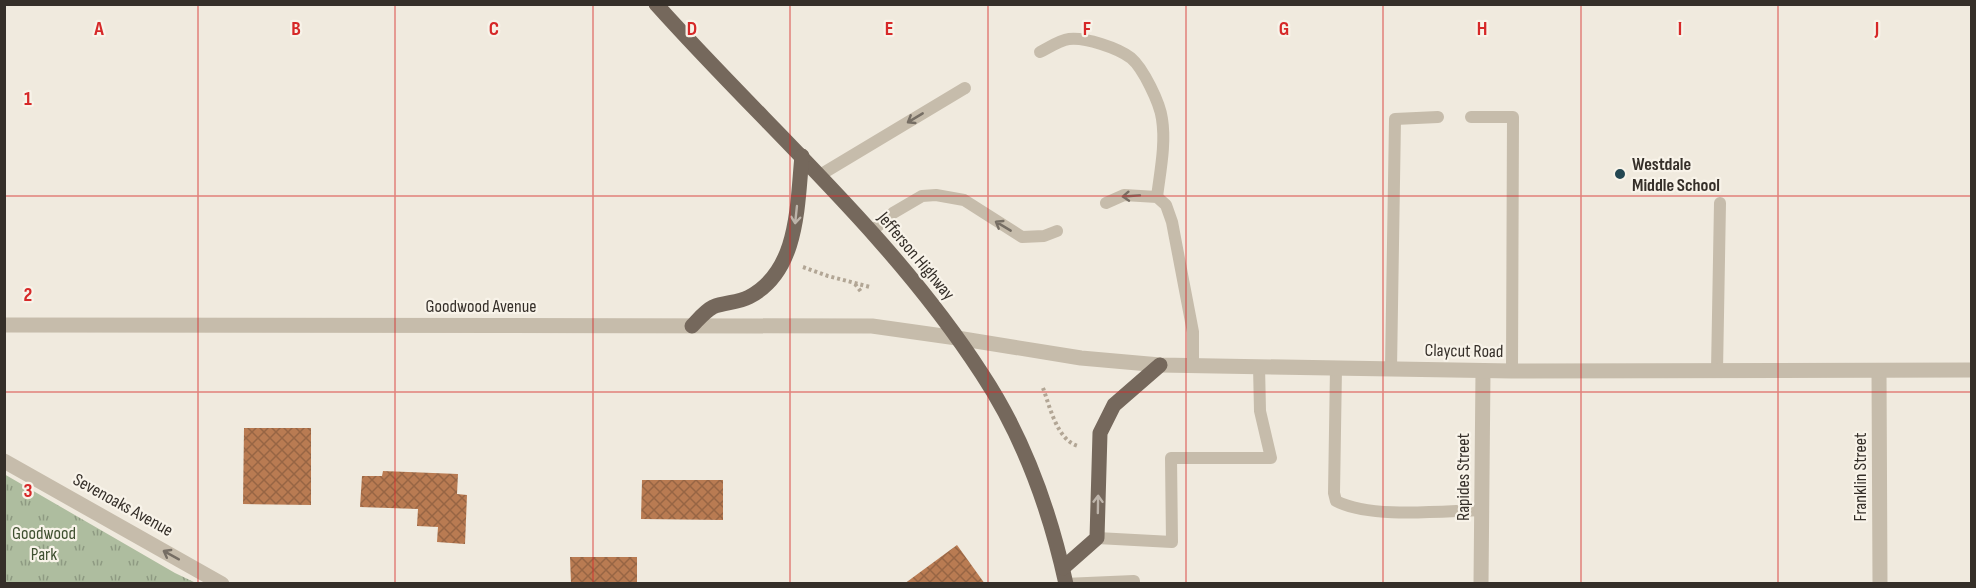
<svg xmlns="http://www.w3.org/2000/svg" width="1976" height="588" viewBox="0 0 1976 588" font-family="'Sofia Sans Condensed',sans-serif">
  <defs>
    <pattern id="park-tufts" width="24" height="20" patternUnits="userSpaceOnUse" patternTransform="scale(1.5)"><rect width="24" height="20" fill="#aebd9f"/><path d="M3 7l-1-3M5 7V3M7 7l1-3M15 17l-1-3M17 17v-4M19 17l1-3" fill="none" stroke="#8e9a82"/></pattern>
    <pattern id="building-cross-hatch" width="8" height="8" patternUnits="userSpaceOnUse" patternTransform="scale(1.5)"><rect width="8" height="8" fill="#b97b52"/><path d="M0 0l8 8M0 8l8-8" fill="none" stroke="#976544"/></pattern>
  </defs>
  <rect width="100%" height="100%" fill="#f0eade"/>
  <polygon fill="url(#park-tufts)" points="4,474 175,573 196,583 5,583"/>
  <g fill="url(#building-cross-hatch)">
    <polygon points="244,428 311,428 311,505 243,504"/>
    <polygon points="383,471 458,474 457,494 467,495 465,544 437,542 438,527 417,526 418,509 360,507 362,476 382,476"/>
    <polygon points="642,480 723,480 723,520 641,519"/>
    <polygon points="957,545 985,584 904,584"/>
    <polygon points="570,557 637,557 637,584 571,584"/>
  </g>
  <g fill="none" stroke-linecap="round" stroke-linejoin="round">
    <g stroke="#b2a695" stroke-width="4" stroke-dasharray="3 3" stroke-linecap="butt">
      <polyline points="803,267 828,276 870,287"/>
      <polyline points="855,284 862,293"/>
      <path d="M1043 388C1050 407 1057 440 1078 446"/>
    </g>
    <g stroke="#c6bcab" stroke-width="12">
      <path d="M1040 52C1048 48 1060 40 1069 39 1085 37 1118 48 1131 58 1143 68 1160 103 1162 119 1166 144 1160 172 1157 197"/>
      <polyline points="1471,117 1513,117 1512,371"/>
      <polyline points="820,175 965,88"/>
      <polyline points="1106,203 1124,195 1157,197 1166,205 1172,222 1193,332 1193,366"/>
      <polyline points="872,231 893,213 922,196 936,195 964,200 1022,237 1044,236 1057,231"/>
      <path d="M1336 368 1334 493 1336 501C1372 519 1441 511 1482 510"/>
      <polyline points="1391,369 1395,119 1438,117"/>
      <polyline points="1717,371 1720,203"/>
      <polyline points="1097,538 1172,542 1171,458 1271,458 1260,411 1259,366"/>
      <polyline points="1064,584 1134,581 1134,584"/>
    </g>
    <g stroke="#c6bcab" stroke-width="15">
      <polyline points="1879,371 1880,584"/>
      <polyline points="4,461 222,584"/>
      <polyline points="1481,584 1483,371"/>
    </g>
    <polyline stroke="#c6bcab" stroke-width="15" points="4,325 872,326 957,338 1081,358 1160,365 1512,371 1972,370"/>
    <g stroke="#75685c" stroke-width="15">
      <path d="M656 4C766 127 892 235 982 374 1023 436 1050 511 1066 584"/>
      <path d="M692 326C698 320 705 311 713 307 724 302 738 303 749 297 799 271 797 205 802 156"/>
      <polyline points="1063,568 1097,538 1100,433 1114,405 1160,365"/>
    </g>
  </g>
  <defs><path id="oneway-shaft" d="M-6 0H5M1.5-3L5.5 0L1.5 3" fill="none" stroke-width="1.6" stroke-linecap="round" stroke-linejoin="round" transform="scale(1.5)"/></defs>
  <g stroke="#766e64">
    <use href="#oneway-shaft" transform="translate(915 118) rotate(149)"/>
    <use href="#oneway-shaft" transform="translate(1131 196) rotate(176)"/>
    <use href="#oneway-shaft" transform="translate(1003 226) rotate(-149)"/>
    <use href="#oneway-shaft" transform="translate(171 555) rotate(-151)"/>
  </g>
  <g stroke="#bdb4aa">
    <use href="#oneway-shaft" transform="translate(796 215) rotate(96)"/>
    <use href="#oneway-shaft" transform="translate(1098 504) rotate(-89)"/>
  </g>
  <path fill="none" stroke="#d62828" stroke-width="1.5" stroke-opacity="0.55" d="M198 4V584M395 4V584M593 4V584M790 4V584M988 4V584M1186 4V584M1383 4V584M1581 4V584M1778 4V584M4 196H1972M4 392H1972"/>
  <circle fill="#234752" stroke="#f8f3e9" stroke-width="2" cx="1620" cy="174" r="6"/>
  <g text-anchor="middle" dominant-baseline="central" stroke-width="4.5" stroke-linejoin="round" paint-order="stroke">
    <g font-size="18" font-weight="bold" fill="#352f29" stroke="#f8f3e9" text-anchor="start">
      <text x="1632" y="164">Westdale<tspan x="1632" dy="21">Middle School</tspan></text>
    </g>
    <g font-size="18" fill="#352f29" stroke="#f8f3e9">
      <text transform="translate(916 256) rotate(50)">Jefferson Highway</text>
      <text x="481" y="306">Goodwood Avenue</text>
      <text transform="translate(1464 351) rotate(1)">Claycut Road</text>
      <text transform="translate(1463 477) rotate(-90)">Rapides Street</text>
      <text transform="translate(1860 477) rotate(-90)">Franklin Street</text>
      <text transform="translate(123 505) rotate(29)">Sevenoaks Avenue</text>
    </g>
    <g font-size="18" fill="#3f5030" stroke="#f8f3e9">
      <text x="44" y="533">Goodwood<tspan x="44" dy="21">Park</tspan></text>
    </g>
  </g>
  <g font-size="20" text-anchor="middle" font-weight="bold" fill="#d62828" stroke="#f8f3e9" stroke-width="4.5" stroke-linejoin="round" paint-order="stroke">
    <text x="99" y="35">A</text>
    <text x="296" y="35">B</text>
    <text x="494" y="35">C</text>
    <text x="692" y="35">D</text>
    <text x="889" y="35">E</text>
    <text x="1087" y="35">F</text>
    <text x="1284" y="35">G</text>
    <text x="1482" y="35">H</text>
    <text x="1680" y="35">I</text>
    <text x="1877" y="35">J</text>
    <text x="28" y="105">1</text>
    <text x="28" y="301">2</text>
    <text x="28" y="497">3</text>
  </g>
  <rect width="1976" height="588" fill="none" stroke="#352f29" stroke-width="12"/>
</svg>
